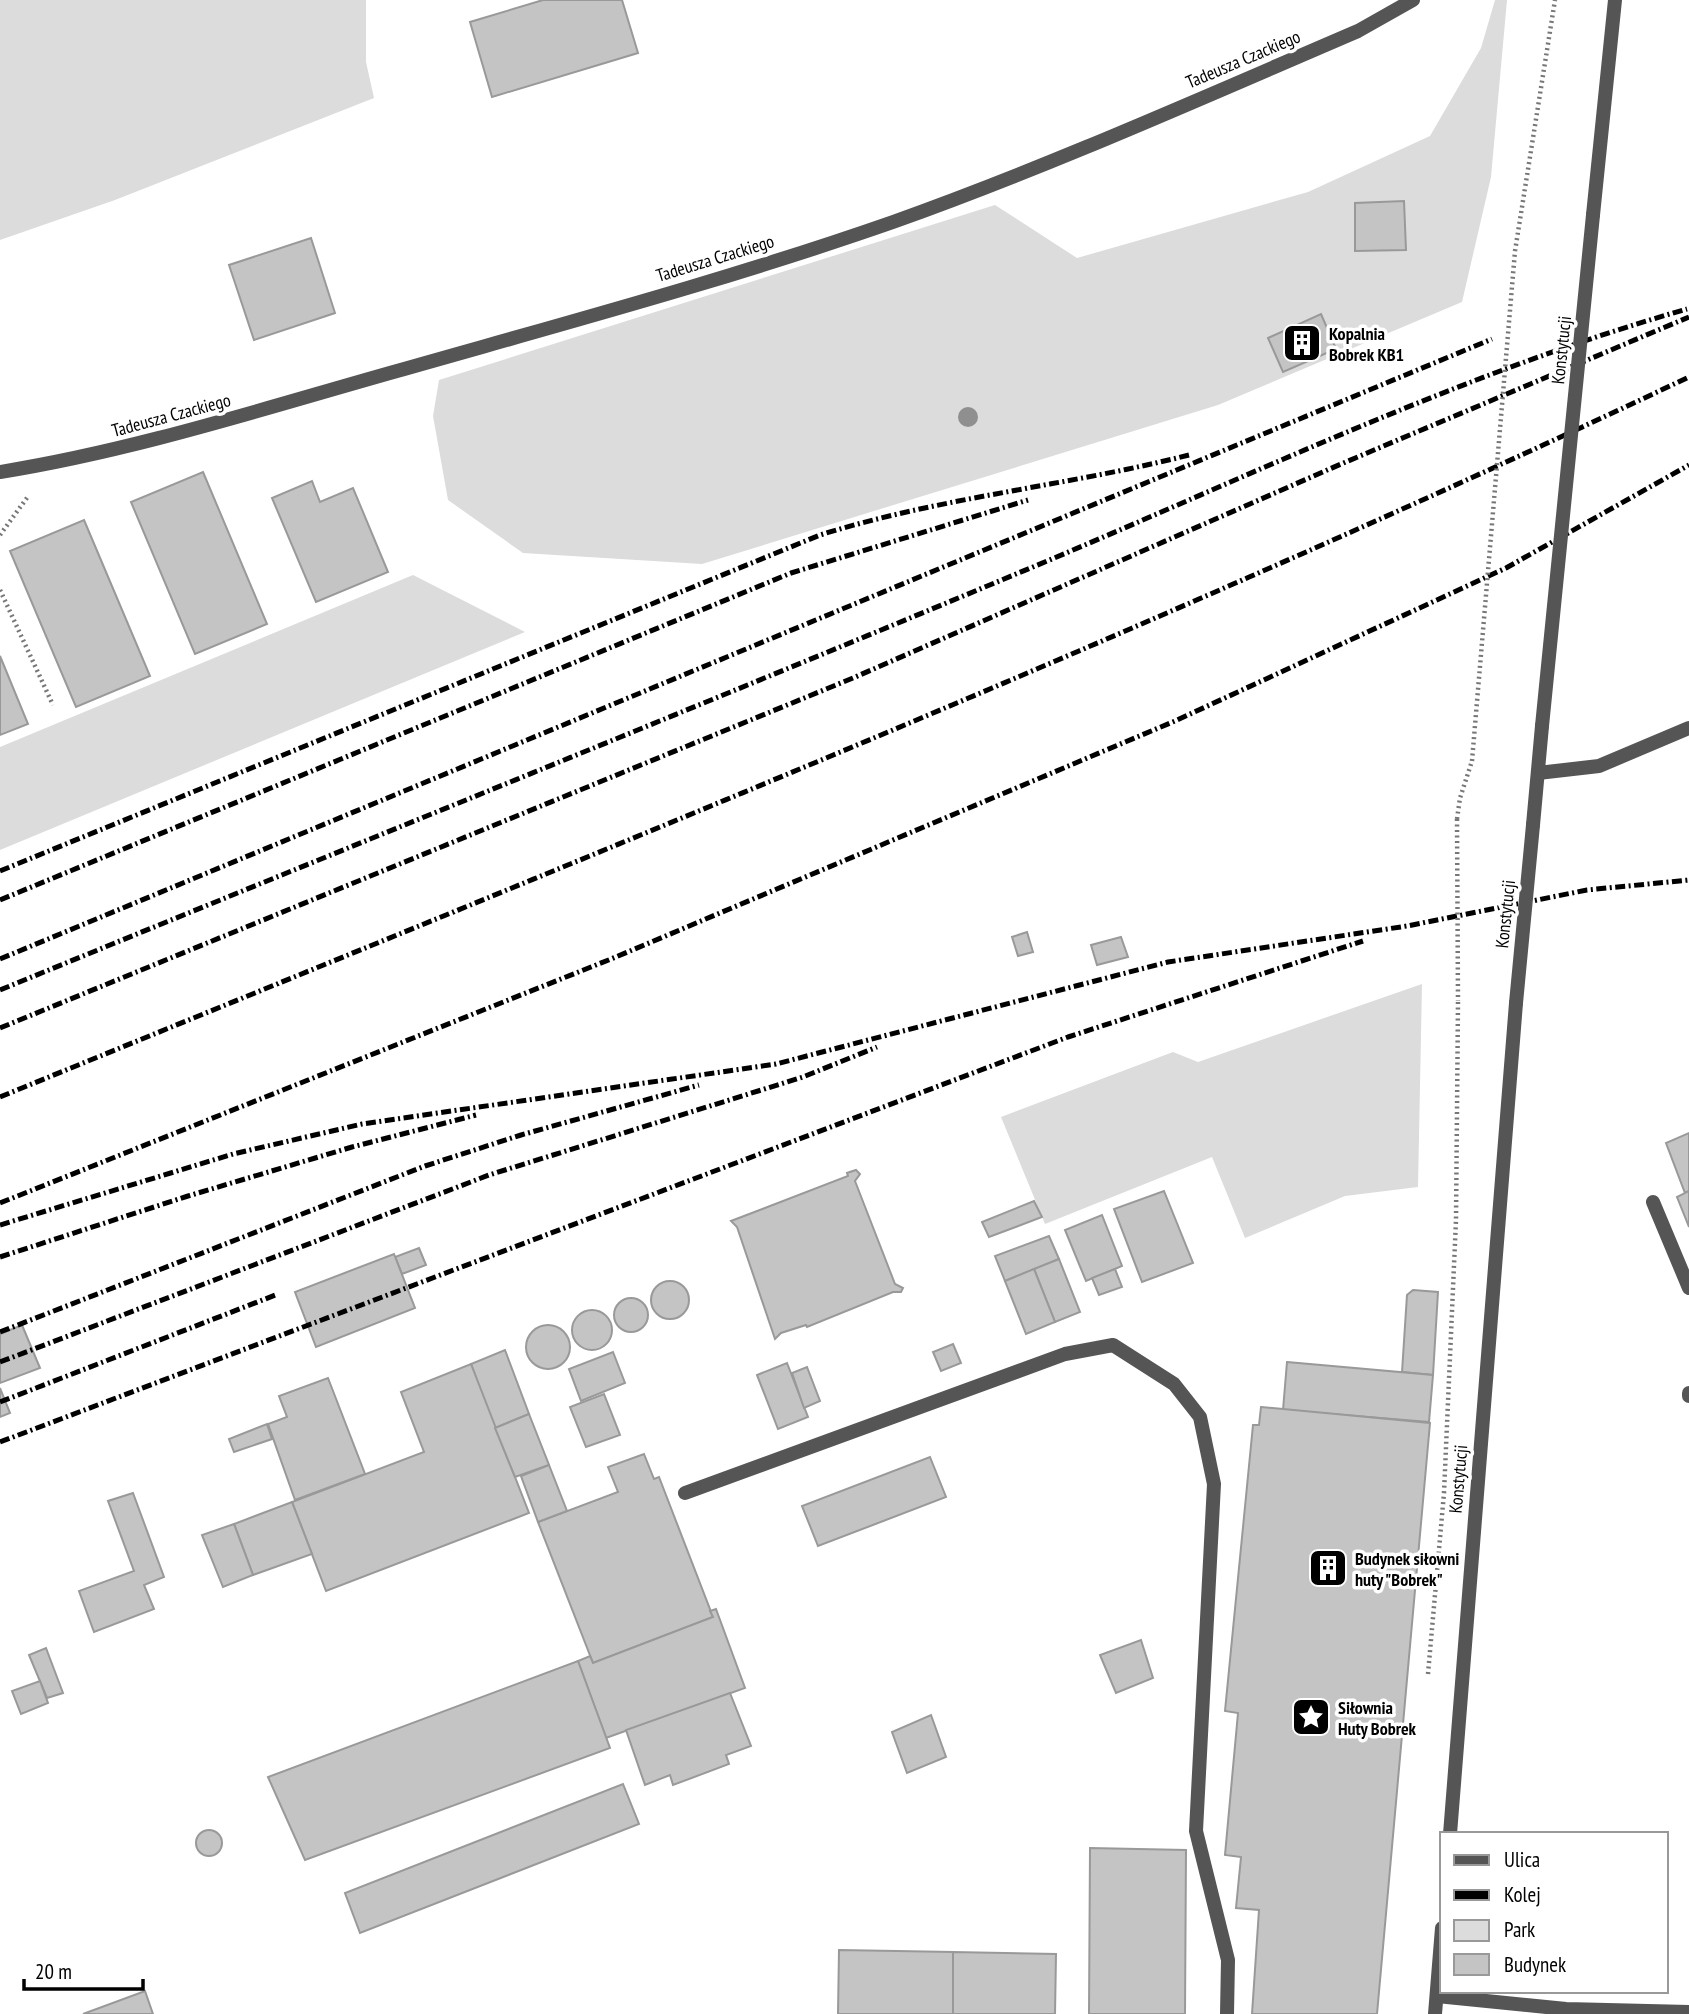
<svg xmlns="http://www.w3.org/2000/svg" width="1689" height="2014" viewBox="0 0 1689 2014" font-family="'PT Sans Narrow',sans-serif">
  <rect width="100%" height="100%" fill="#fff"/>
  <g fill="#dcdcdc">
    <polygon points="0,0 366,0 366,62 374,98 115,200 0,240"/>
    <polygon points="1495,0 1507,0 1491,177 1462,302 1218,405 702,564 523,553 448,500 433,416 439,380 995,205 1077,258 1308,192 1430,136 1481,48"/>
    <polygon points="413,575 525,632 0,850 0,747"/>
    <polygon points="1422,984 1418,1187 1345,1196 1245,1238 1212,1157 1045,1224 1001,1117 1173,1052 1198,1062"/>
  </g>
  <g fill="#c4c4c4" stroke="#999" stroke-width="2">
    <polygon points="543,0 622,0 638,53 492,97 470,22"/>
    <polygon points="1404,201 1406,250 1355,251 1355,203"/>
    <polygon points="311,238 335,313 254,340 229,265"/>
    <polygon points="1321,314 1336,349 1283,372 1268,338"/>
    <polygon points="203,472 267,624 195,654 131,502"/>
    <polygon points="312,481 320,502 353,488 388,572 316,602 272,498"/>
    <polygon points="84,520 150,676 76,707 10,551"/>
    <polygon points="0,656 28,724 0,735"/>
    <polygon points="1027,932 1033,952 1018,956 1012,937"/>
    <polygon points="1121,937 1128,957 1097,965 1091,945"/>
    <polygon points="1689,1133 1689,1191 1685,1193 1666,1143"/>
    <polygon points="856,1170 860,1174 855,1181 895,1284 903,1288 901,1292 893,1292 807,1327 806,1325 781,1333 775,1339 737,1227 731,1221 848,1176 847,1173"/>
    <polygon points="1164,1191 1193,1263 1142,1282 1114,1209"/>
    <polygon points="1689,1191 1689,1227 1677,1197"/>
    <polygon points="1034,1201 1042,1217 989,1237 982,1222"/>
    <polygon points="1102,1215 1122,1266 1086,1281 1065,1230"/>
    <polygon points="1049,1236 1059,1259 1005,1281 995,1256"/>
    <polygon points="419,1248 426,1265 402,1274 395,1257"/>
    <polygon points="394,1254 415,1308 316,1347 295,1292"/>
    <polygon points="1059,1259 1080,1312 1055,1322 1034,1269"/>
    <polygon points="1034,1269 1055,1322 1026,1334 1005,1281"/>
    <polygon points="1115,1269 1122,1287 1099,1295 1092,1278"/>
    <circle cx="670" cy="1300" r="19"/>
    <polygon points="1413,1290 1438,1292 1433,1375 1402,1372 1407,1295"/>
    <circle cx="631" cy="1315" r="17"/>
    <circle cx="592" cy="1330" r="20"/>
    <circle cx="548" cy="1347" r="22"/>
    <polygon points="22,1325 40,1368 0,1383 0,1334"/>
    <polygon points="953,1344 961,1363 941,1371 933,1352"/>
    <polygon points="505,1350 529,1414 495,1428 471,1364"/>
    <polygon points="613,1352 625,1383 581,1401 569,1369"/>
    <polygon points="1287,1362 1433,1375 1429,1422 1283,1410"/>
    <polygon points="787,1363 808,1417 778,1429 757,1375"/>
    <polygon points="471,1364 529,1513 326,1591 292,1502 424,1452 401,1392"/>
    <polygon points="807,1367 820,1401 804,1408 792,1373"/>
    <polygon points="328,1378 365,1474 295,1500 268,1424 287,1417 279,1396"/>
    <polygon points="0,1388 10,1413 0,1417"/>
    <polygon points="604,1394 620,1435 586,1447 570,1407"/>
    <polygon points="1261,1407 1430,1423 1377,2014 1252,2014 1259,1910 1236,1908 1241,1857 1225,1855 1238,1713 1225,1711 1253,1425 1259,1425"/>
    <polygon points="529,1414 549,1465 515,1477 495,1428"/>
    <polygon points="267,1424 272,1439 234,1452 229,1439"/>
    <polygon points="644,1454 654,1479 659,1477 713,1617 593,1663 538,1522 618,1492 608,1467"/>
    <polygon points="930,1457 946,1497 818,1546 802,1506"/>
    <polygon points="549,1465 567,1511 538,1522 521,1476"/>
    <polygon points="133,1493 164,1577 144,1585 154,1609 94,1632 79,1591 134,1571 108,1501"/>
    <polygon points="292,1502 312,1554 253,1575 234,1524"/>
    <polygon points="234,1524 253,1575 223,1587 202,1535"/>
    <polygon points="716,1609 745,1688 606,1738 578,1661 590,1656 593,1663 713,1617 710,1611"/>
    <polygon points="1141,1640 1153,1678 1116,1693 1100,1655"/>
    <polygon points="46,1648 63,1693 47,1698 29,1655"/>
    <polygon points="578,1661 610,1748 305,1860 268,1777"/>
    <polygon points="40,1681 48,1703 21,1714 12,1691"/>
    <polygon points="730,1693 751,1746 726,1755 729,1764 673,1785 670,1775 645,1785 626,1730"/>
    <polygon points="931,1715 946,1757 907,1773 892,1732"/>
    <polygon points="623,1784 639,1824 360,1933 345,1893"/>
    <circle cx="209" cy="1843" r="13"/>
    <polygon points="1090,1848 1186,1850 1185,2014 1089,2014"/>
    <polygon points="839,1950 953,1952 953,2014 838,2014"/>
    <polygon points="953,1952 1056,1954 1055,2014 953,2014"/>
    <polygon points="145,1991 153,2014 83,2014"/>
  </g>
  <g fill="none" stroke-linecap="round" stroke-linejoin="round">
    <g stroke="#777" stroke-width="4.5" stroke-dasharray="2 3.5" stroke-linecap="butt">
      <polyline points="1515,251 1555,0"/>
      <polyline points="0,535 29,495"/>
      <polyline points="0,590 53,705"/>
      <polyline points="1457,819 1460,798 1472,761"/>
      <polyline points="1428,1674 1444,1493 1456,1220 1458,1001"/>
    </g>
    <g stroke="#555" stroke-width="14">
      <polyline points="1653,1202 1689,1288"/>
      <polyline points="1689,1393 1689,1396"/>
      <polyline points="685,1493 1065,1354 1113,1345 1174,1384 1200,1417 1214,1484 1196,1831 1228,1960 1227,2014"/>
      <polyline points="1437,1996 1566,2009 1689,2012"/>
    </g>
    <g stroke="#555" stroke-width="14">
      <path d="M0 472C136 450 265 408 397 371 562 324 730 279 893 222 1050 166 1204 97 1358 31L1413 0"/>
      <polyline points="1538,773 1599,766 1689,728"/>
    </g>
    <g stroke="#555" stroke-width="14">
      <polyline points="1593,215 1615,0"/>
      <polyline points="1533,825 1542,726"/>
      <polyline points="1450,1834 1516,1003"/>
      <polyline points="1435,2014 1442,1928"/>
    </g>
    <g stroke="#000" stroke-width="5" stroke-dasharray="10 3.5 2 3.5" stroke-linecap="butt">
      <path d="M0 871 820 535C941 497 1067 486 1189 455"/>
      <polyline points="0,900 791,573 1028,500"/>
      <polyline points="0,959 1492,339"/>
      <path d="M0 990C339 851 678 715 1016 574 1238 482 1455 375 1687 309"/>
      <polyline points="0,1028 853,678 1341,464 1689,317"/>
      <path d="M0 1097C567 865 1135 639 1689 377"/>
      <polyline points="0,1203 611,959 1175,721 1506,568 1689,465"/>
      <polyline points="0,1225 233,1154 362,1124 776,1064 1168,962 1407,926 1587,890 1689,880"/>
      <polyline points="0,1257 188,1196 352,1147 476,1115"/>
      <polyline points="0,1332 425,1166 521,1135 699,1085"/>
      <polyline points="0,1362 489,1175 803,1077 877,1047"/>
      <polyline points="0,1402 278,1294"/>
      <polyline points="0,1442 1068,1037 1363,941"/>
    </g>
    <g stroke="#777" stroke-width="4.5" stroke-dasharray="2 3.5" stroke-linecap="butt">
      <polyline points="1472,761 1515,251"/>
      <polyline points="1457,819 1458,1001"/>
    </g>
    <g stroke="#555" stroke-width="14">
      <polyline points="1542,726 1593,215"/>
      <polyline points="1516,1003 1533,825"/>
    </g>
  </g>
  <circle fill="#8f8f8f" cx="968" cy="417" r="10"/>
  <defs>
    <symbol id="building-square" viewBox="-11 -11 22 22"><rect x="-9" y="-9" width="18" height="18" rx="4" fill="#000" stroke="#fff"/><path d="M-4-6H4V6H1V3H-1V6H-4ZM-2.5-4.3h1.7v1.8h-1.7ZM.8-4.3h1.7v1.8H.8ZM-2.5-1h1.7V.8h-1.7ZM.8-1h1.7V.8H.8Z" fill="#fff"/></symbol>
    <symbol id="sight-square" viewBox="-11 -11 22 22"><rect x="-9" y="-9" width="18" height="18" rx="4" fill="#000" stroke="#fff"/><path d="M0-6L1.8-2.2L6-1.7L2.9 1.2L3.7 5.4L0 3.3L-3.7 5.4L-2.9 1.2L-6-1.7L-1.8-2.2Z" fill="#fff"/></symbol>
  </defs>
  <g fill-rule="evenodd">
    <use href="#building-square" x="1280" y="321" width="44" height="44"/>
    <use href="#building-square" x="1306" y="1546" width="44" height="44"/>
    <use href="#sight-square" x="1289" y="1695" width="44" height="44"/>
  </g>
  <g text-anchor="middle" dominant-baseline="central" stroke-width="7" stroke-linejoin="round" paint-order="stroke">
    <g font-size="18" fill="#000" stroke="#fff">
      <text transform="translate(1243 59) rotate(-23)">Tadeusza Czackiego</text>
      <text transform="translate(715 258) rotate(-17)">Tadeusza Czackiego</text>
      <text transform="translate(1561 350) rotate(-84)">Konstytucji</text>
      <text transform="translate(171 415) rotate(-15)">Tadeusza Czackiego</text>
      <text transform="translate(1505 914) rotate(-84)">Konstytucji</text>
      <text transform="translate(1458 1479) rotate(-85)">Konstytucji</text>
    </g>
    <g font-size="18" font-weight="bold" fill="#000" stroke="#fff" text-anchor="start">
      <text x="1329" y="333">Kopalnia<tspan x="1329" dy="21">Bobrek KB1</tspan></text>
      <text x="1355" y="1558">Budynek siłowni<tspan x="1355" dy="21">huty "Bobrek"</tspan></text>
      <text x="1338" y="1707">Siłownia<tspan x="1338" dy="21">Huty Bobrek</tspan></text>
    </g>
  </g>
  <rect x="1440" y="1832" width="228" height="161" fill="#ffffff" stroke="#999999" stroke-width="2"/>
  <rect x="1454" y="1855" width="35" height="10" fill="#555555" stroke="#999999" stroke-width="2"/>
  <text x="1504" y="1867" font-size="21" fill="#000000">Ulica</text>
  <rect x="1454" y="1890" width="35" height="10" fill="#000000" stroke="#999999" stroke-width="2"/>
  <text x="1504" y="1902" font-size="21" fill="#000000">Kolej</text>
  <rect x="1454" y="1920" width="35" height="21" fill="#dcdcdc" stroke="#999999" stroke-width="2"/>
  <text x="1504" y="1937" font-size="21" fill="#000000">Park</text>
  <rect x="1454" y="1954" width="35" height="21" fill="#c4c4c4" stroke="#999999" stroke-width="2"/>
  <text x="1504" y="1972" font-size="21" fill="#000000">Budynek</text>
  <path d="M24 1979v10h119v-10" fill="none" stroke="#000000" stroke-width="3.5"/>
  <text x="35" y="1979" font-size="21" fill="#000000" stroke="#ffffff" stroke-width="5" paint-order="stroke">20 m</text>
</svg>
